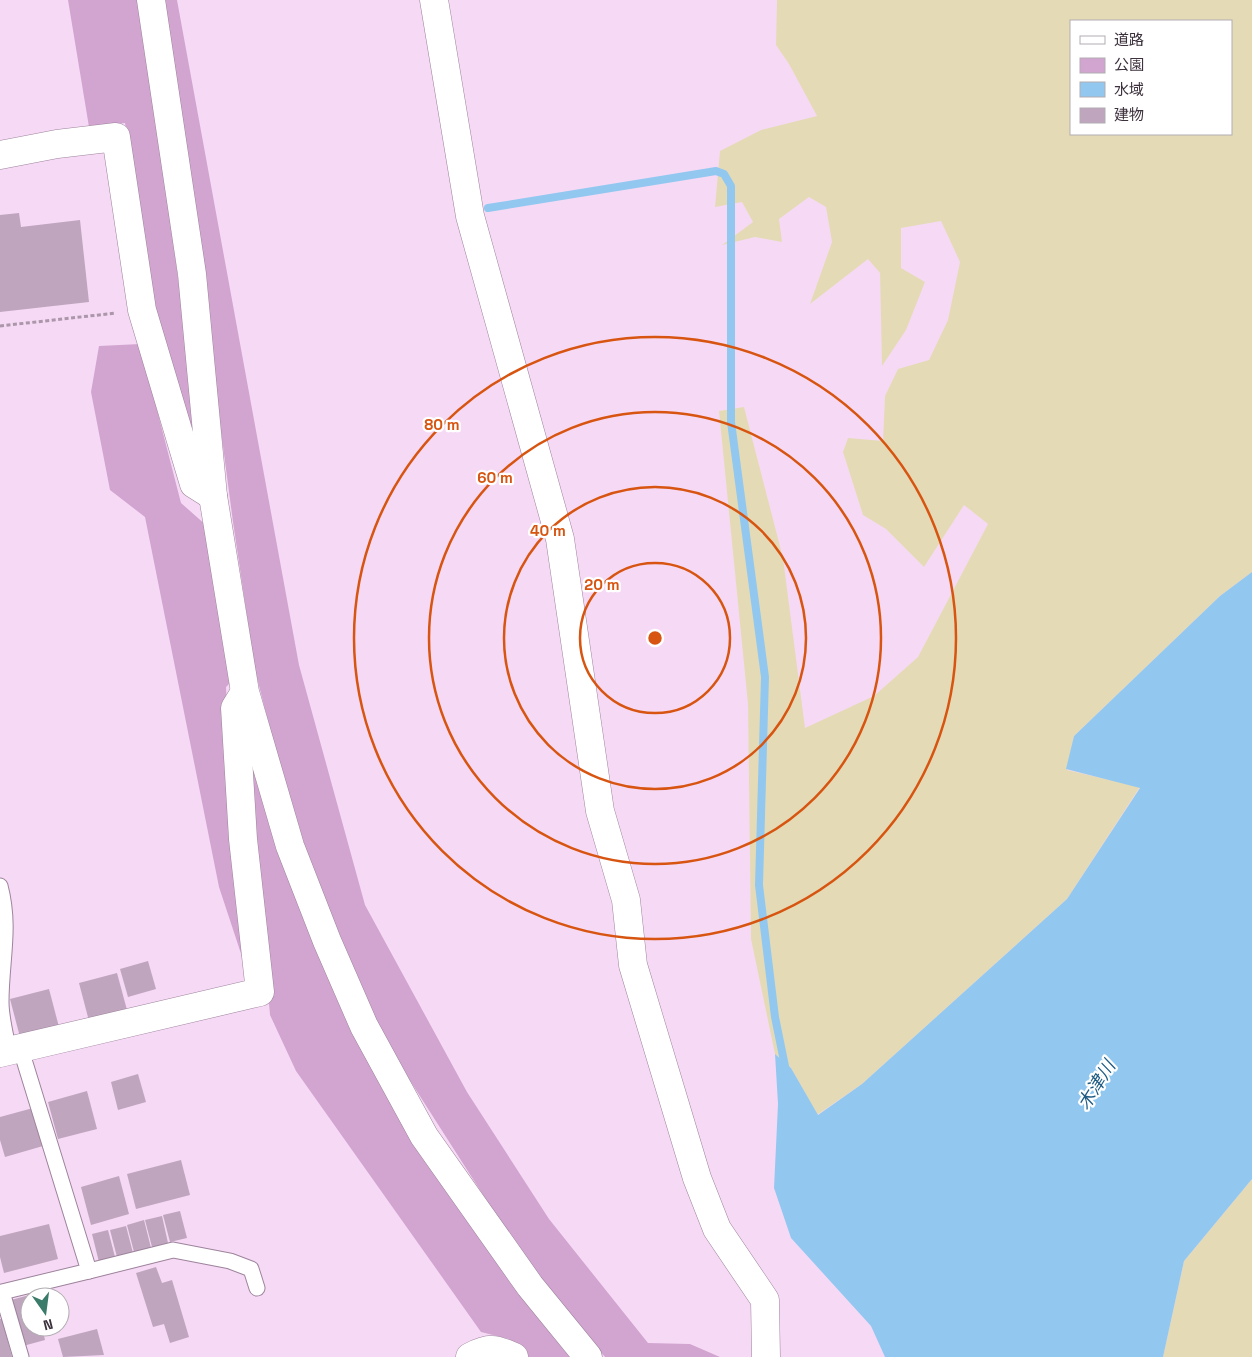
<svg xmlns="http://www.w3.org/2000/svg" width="1252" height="1357" viewBox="0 0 1252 1357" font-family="'Space Grotesk','Noto Sans JP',sans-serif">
  <rect width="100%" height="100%" fill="#f6daf5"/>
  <g fill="#d2a5d1">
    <polygon points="68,0 141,0 203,466 152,300 125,123 89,127"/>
    <polygon points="164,0 177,0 299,665 365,905 467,1092 549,1219 648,1343 690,1344 720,1357 605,1357 526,1262 377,1029 336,932 288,799 255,670 233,522"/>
    <polygon points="140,344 181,503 207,526 235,678 226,687 232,812 252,987 219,887 145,517 110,490 91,392 99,346"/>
    <polygon points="246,732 322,962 574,1357 529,1357 509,1339 481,1332 296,1071 270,1015"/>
  </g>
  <g fill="#e4dbb6" fill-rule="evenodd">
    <path d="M777 0H1252V572L1220 596 1074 736 1067 770 1140 787 1067 899 862 1084 817 1115 791 1068 775 1054 751 939 748 704 719 411 744 407 783 558 805 728 874 696 918 657 988 524 964 505 924 567 886 529 863 515 843 452 848 438 883 441 885 396 898 369 929 360 948 320 960 262 941 221 901 228V268L925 282 906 330 882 366 880 273 868 259 810 304 832 242 826 207 809 197 779 219 782 242 755 237 722 245 753 222 742 202 715 207 720 151 761 130 817 116 789 64 776 45ZM1071 21H1231V134H1071Z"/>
    <polygon points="1252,1179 1252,1357 1163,1357 1184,1261"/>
  </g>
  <polygon fill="#92c8f0" points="1252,572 1252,1179 1184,1261 1163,1357 885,1357 871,1326 791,1238 774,1188 778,1104 775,1054 791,1068 818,1115 862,1084 1067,899 1140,788 1066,769 1074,736 1220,596"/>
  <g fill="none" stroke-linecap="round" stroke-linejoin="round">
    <polyline stroke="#92c8f0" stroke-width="8" points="488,208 716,171 724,174 731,186 731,422 765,677 759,885 775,1017 786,1071"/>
  </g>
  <g fill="#c0a5bf">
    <polygon points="19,213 21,227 80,220 89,302 0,312 0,215"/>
    <polygon points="148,961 156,989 128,997 120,969"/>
    <polygon points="117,973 127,1010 89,1021 79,983"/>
    <polygon points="49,989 59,1027 20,1037 10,999"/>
    <polygon points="138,1074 146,1102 118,1110 111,1082"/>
    <polygon points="87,1091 97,1129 58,1139 48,1102"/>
    <polygon points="33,1108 43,1146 5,1157 0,1140 0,1117"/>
    <polygon points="181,1160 190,1195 136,1209 127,1174"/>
    <polygon points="119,1176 129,1214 91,1225 81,1187"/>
    <polygon points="180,1211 187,1238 170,1242 163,1215"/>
    <polygon points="162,1216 168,1243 152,1247 145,1220"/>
    <polygon points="144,1220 151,1248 134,1252 127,1225"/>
    <polygon points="49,1224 58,1259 4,1273 0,1257 0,1236"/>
    <polygon points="126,1226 133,1253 117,1257 110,1230"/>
    <polygon points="108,1230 115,1257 99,1262 92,1234"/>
    <polygon points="156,1267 162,1283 172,1280 189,1337 170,1343 164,1324 153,1327 136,1273"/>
    <polygon points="33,1294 34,1297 30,1297 30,1327 42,1327 45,1340 23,1346 11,1300"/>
    <polygon points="0,1319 2,1319 12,1357 0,1357"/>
    <polygon points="97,1329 104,1355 63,1357 58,1339"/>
  </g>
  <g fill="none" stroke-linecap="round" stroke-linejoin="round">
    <defs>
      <g id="service">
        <path d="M0 886C11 928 1 960 1 1002 1 1018 6 1036 9 1052"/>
        <polyline points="89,1271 173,1250 230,1261 251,1269 257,1288"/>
        <polyline points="21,1357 2,1292 89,1271 21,1050"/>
      </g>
      <g id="minor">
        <polyline points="151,0 192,274 213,496 245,692 290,846 327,941 364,1026 424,1136 530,1286 588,1357"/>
        <polyline points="434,0 470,216 560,539 600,811 626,900 633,965 697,1178 717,1229 765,1300 766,1357"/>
        <polyline points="0,155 57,144 116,137 142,310 194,484 213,496"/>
        <polyline points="0,1053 260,992 243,839 235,708 243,695"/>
        <path d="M470 1357C489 1347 495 1348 514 1357"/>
      </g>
    </defs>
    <use href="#service" stroke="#9d839c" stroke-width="17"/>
    <use href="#minor" stroke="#9d839c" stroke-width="29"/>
    <polyline stroke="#ab96aa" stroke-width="3" stroke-dasharray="4 2.5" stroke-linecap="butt" points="0,326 116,313"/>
    <use href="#service" stroke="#fff" stroke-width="15"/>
    <use href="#minor" stroke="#fff" stroke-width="28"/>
  </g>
  <g fill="none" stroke="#d75511" stroke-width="2.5">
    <circle cx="655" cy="638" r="75"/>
    <circle cx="655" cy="638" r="151"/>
    <circle cx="655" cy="638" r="226"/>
    <circle cx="655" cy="638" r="301"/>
  </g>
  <g text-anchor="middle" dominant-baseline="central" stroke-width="4.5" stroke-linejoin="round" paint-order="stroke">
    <g font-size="18" font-style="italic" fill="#1f5c83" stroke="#fff">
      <text transform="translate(1096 1085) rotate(-58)">木津川</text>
    </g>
  </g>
  <circle cx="655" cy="638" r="8" fill="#d75511" stroke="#fff" stroke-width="2.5"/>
  <g font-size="15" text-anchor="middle" font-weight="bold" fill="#d75511" stroke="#fff" stroke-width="4.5" stroke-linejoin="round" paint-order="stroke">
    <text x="442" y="430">80 m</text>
    <text x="495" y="483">60 m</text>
    <text x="548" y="536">40 m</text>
    <text x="602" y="590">20 m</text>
  </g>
  <rect x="1070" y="20" width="162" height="115" fill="#ffffff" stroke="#b1adb1"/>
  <rect x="1080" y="36" width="25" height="8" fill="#ffffff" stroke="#b1adb1"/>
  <text x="1114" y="45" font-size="15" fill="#3c313c">道路</text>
  <rect x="1080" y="58" width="25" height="15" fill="#d2a5d1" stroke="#b1adb1"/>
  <text x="1114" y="70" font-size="15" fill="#3c313c">公園</text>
  <rect x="1080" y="82" width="25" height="15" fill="#92c8f0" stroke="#b1adb1"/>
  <text x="1114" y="95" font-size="15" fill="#3c313c">水域</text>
  <rect x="1080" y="108" width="25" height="15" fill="#c0a5bf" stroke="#b1adb1"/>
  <text x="1114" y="120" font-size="15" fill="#3c313c">建物</text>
  <g transform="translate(45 1312) rotate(166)"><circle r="24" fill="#ffffff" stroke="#b1adb1"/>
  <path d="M0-4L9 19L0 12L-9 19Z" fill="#3b7b69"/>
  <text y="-8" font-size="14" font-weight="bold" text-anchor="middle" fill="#3c313c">N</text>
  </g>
</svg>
